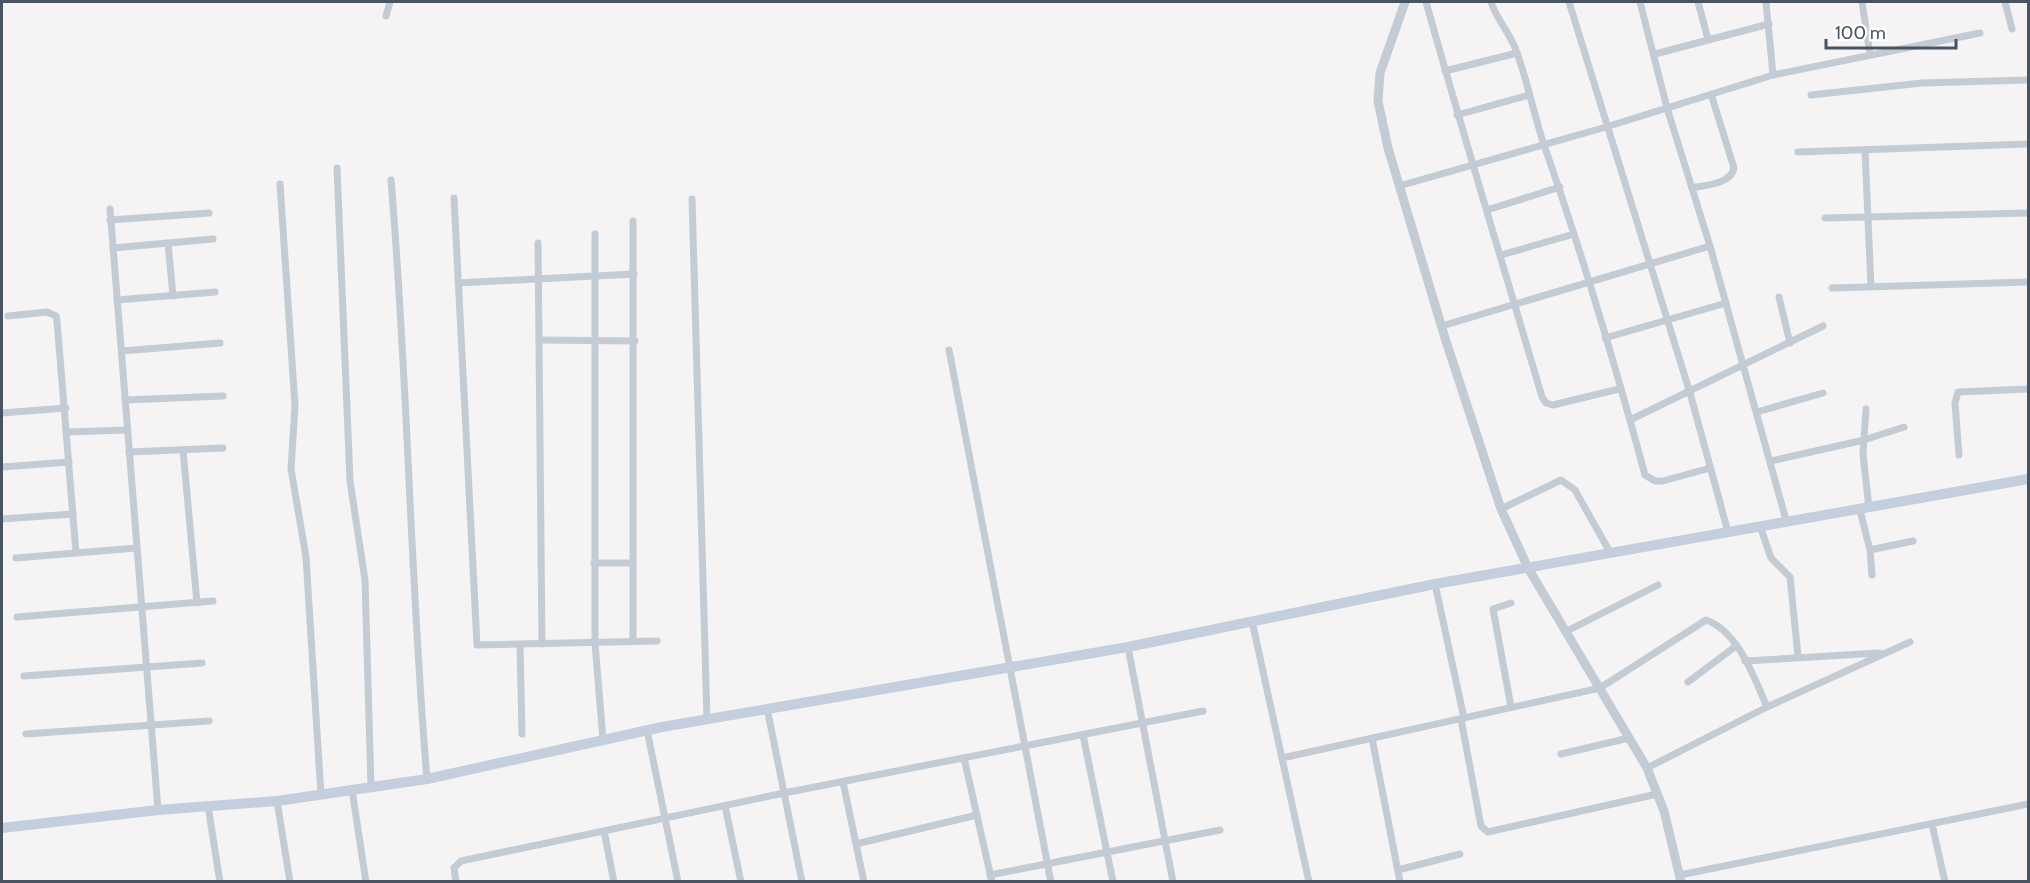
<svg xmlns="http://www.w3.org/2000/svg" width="2030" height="883" viewBox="0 0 2030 883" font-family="Cabin,sans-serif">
  <rect width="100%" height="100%" fill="#f5f3f3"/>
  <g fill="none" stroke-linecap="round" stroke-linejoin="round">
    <g stroke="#c3ccd5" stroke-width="7">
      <path d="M1426 2C1463 134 1503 265 1542 397L1546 403 1553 405 1619 389"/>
      <path d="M1491 2C1497 21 1511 33 1517 53 1528 83 1534 115 1544 145 1582 253 1615 364 1645 475L1655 481H1663L1710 468"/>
      <polyline points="1569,2 1690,393 1728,532"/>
      <polyline points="1640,2 1667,108 1710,246 1786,520"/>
      <polyline points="1698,2 1708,39"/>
      <polyline points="1766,2 1773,75"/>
      <polyline points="1862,2 1870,54"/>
      <polyline points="2005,2 2012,29"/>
      <polyline points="386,16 390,2"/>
      <polyline points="1655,54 1769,24"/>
      <polyline points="1445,71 1517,53"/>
      <polyline points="1811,95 1922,83 2028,80"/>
      <polyline points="1457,115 1529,95"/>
      <polyline points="1865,150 1871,287"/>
      <polyline points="1798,152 2028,144"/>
      <polyline points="337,168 350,481 365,580 371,787"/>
      <path d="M391 180C408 380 410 580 427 779"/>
      <polyline points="280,184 295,406 291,469 306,557 321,795"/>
      <polyline points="1399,186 1606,127 1773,75 1980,33"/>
      <path d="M1692 188C1706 185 1731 184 1734 168L1711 94"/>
      <polyline points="454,198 477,645 657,641"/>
      <polyline points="692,199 707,719"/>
      <polyline points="110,209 158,810"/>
      <polyline points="1487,210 1560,187"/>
      <polyline points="1825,218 2028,213"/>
      <polyline points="110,220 209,213"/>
      <polyline points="595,234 595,643 603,740"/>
      <polyline points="168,243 173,296"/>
      <polyline points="538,243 542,644"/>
      <polyline points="113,248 213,239"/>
      <polyline points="1501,255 1574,234"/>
      <polyline points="458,283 634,274"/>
      <polyline points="1832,288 2028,282"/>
      <polyline points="1779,297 1790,343"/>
      <polyline points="117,300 215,292"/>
      <polyline points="8,316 47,312 56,316 57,321 76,553 136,548"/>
      <polyline points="1442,326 1710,246"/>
      <polyline points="1605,338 1726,303"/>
      <polyline points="539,340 635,341"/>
      <polyline points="949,350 1051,882"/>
      <polyline points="122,351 220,343"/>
      <polyline points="125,400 223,396"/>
      <polyline points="1866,409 1863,454 1869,508"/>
      <polyline points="1757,412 1823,393"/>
      <polyline points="2,413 66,408"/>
      <polyline points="1630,420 1823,326"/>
      <polyline points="67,432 126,430"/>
      <polyline points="183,450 197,603"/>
      <polyline points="129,452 223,448"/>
      <polyline points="1959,455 1955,403 1958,392 2028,389"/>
      <polyline points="1771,461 1864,440 1904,427"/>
      <polyline points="2,467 69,462"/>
      <polyline points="1501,509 1561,480 1575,490 1611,554"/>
      <polyline points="1860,510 1870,550 1913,541"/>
      <polyline points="2,519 73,514"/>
      <polyline points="1760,526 1771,558 1790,577 1798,656"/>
      <polyline points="1870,550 1872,575"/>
      <polyline points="16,558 76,553"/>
      <polyline points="594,563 631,563"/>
      <polyline points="1435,584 1464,718"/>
      <polyline points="17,617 213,601"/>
      <polyline points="1252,621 1309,882"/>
      <polyline points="1567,631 1658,585"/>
      <polyline points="633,641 633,221"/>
      <polyline points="520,645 522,734"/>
      <polyline points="1128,647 1173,882"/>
      <polyline points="1745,661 1879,653"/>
      <polyline points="24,676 202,663"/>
      <polyline points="1688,682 1736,646"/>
      <polyline points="1511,707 1493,609 1511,603"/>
      <polyline points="767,708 802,882"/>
      <polyline points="1461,719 1481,826 1488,832 1657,794"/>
      <polyline points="647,730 678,882"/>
      <polyline points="26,734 209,721"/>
      <polyline points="1083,735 1113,882"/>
      <polyline points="1372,738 1400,882"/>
      <polyline points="1561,754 1629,738"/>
      <polyline points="964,758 992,882"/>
      <path d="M1282 758 1600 688 1706 620C1738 631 1754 677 1767 707"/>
      <polyline points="1647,768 1767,707 1910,642"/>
      <polyline points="843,782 864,882"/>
      <polyline points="352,790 366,882"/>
      <polyline points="277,801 290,882"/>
      <polyline points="208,806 220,882"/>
      <polyline points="725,806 741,882"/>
      <polyline points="1932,824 1945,882"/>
      <polyline points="604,831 614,882"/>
      <polyline points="856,844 977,815"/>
      <polyline points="1398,870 1460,854"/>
      <polyline points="990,875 1220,830"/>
      <polyline points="1680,875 2028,804"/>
      <polyline points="456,882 454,868 461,861 784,793 1203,711"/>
    </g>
    <polyline stroke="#c3ccd5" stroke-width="9" points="1405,2 1380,73 1378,101 1388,148 1445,338 1501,509 1528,568 1647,768 1664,811 1681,882"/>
    <polyline stroke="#c4cedc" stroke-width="10" points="2,828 158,810 277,801 427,779 662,727 1128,647 1435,584 2028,479"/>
  </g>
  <rect width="2030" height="883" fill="none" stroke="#485462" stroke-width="6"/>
  <path d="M1826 39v9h130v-9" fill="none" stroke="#485462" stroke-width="3"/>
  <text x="1835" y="39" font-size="18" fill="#485462" stroke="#ffffff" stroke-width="4.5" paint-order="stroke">100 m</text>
</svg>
